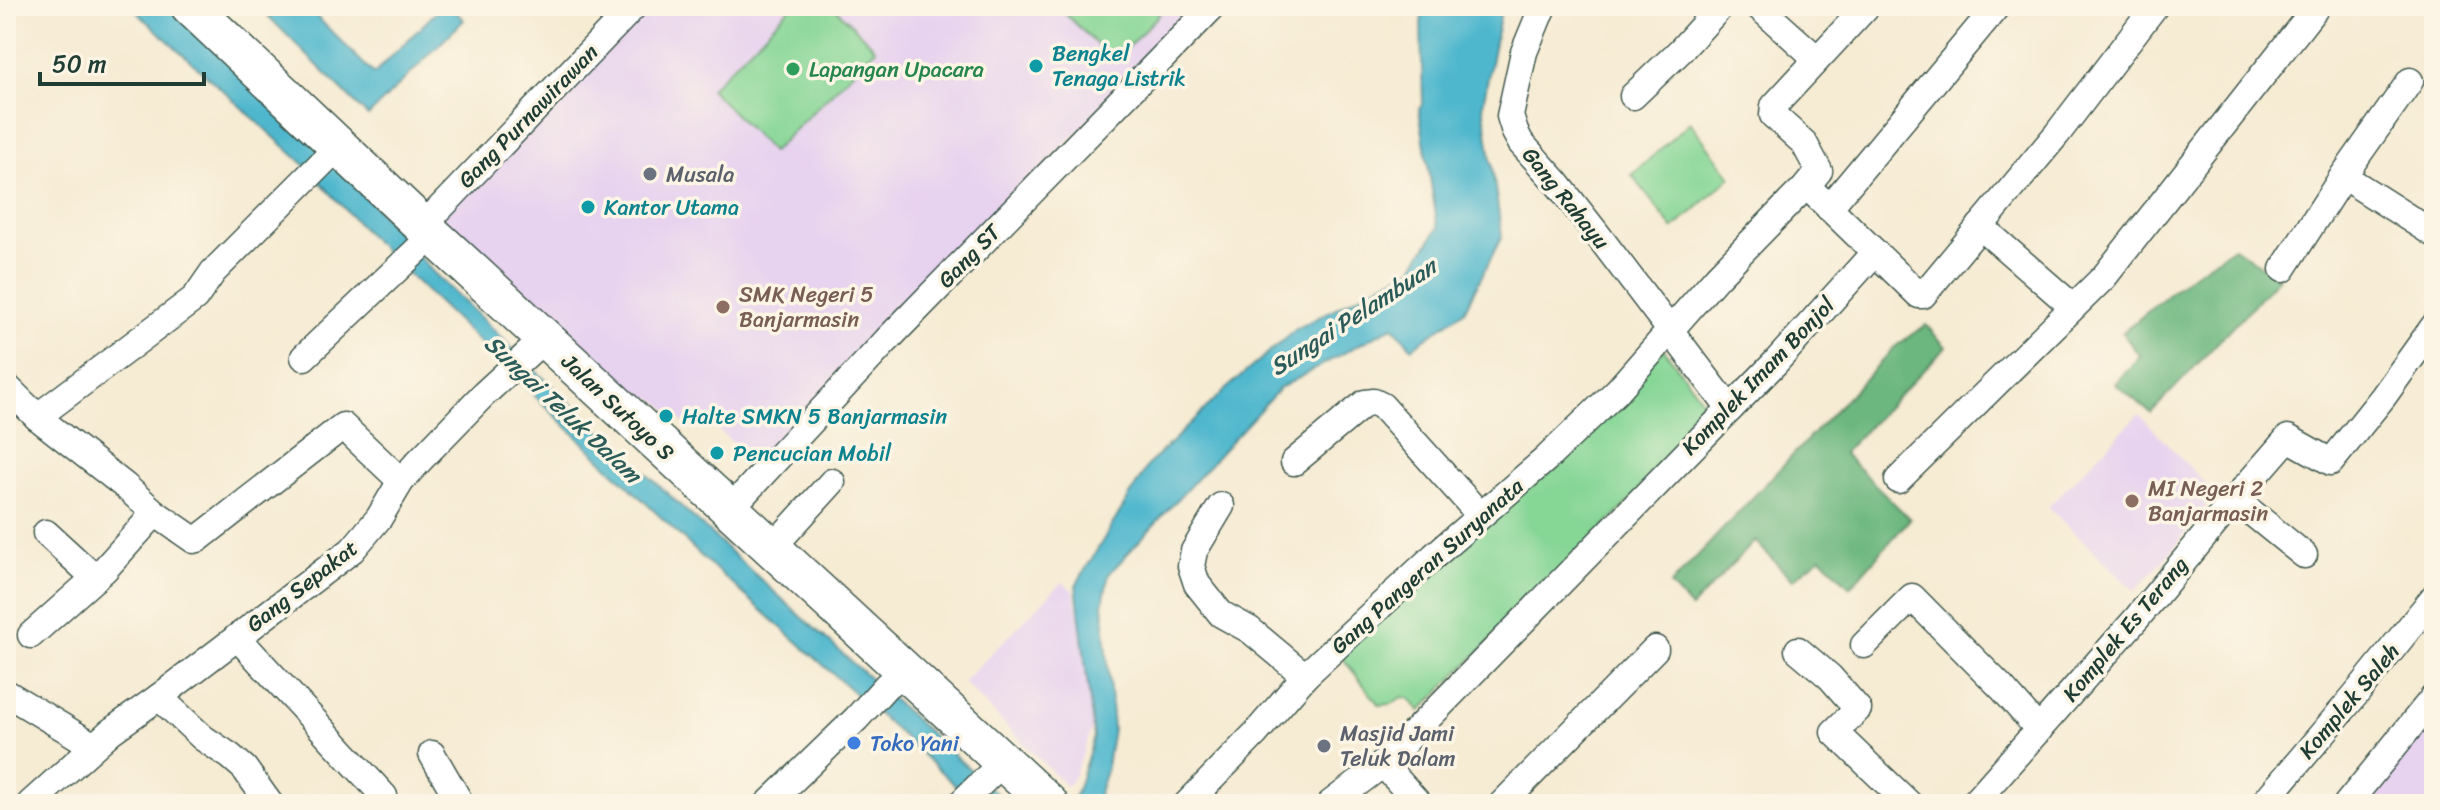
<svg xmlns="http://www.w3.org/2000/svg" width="2440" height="810" viewBox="0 0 2440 810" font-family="Sriracha,sans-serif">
  <rect width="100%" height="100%" fill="#fcf5e5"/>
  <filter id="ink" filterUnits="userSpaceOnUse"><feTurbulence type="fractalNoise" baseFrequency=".0125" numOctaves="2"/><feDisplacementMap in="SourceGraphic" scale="16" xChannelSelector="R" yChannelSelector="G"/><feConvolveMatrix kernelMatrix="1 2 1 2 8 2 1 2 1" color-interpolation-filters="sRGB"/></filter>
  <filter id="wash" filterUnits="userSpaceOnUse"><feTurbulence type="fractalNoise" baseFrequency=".006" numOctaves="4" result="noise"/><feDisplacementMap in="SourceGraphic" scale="32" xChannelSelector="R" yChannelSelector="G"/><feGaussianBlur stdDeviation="1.8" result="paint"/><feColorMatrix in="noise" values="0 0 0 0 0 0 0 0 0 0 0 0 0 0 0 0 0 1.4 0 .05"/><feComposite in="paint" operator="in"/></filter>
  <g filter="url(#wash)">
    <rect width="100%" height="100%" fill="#f6ebd3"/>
    <g fill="#e7d2ef">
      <polygon points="643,6 1200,6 755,463 697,411 684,423 652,397 646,401 437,216"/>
      <polygon points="2139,414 2215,494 2171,552 2135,591 2048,507"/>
      <polygon points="1062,582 1074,591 1088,673 1101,704 1074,777 1067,787 963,682"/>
      <polygon points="2434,707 2434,804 2357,804"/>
    </g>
    <g fill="#86d696" stroke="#528a65" stroke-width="2">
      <polygon points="792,6 833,6 876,49 772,152 710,89"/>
      <polygon points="1057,6 1151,6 1160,14 1114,61"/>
      <polygon points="1690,122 1731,177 1673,229 1632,175"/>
      <polygon points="1664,349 1714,417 1420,711 1409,698 1402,697 1391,704 1379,705 1338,652"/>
    </g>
    <g fill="#6cb77f" stroke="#467a5a" stroke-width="2">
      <polygon points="2234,247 2279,278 2151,413 2115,384 2140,356 2122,333 2189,277"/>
      <polygon points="1926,325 1946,347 1843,453 1910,519 1850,587 1821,557 1792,580 1755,541 1691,608 1670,585 1896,346"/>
    </g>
    <g fill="#4fb7cd" stroke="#377a80" stroke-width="2">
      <polygon points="130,6 169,6 318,143 433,272 538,373 724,546 1008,804 975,804 905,738 701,556 371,238 308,168"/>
      <polygon points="258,6 306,6 374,74 442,6 450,6 464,20 368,116"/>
      <polygon points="1424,6 1502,6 1483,104 1502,236 1464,311 1412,348 1393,326 1280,388 1109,574 1103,603 1113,729 1106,771 1095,804 1067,804 1076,794 1094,737 1076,585 1149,464 1226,389 1296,329 1412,268 1438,228 1419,109 1423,104 1421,23"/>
    </g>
  </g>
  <g filter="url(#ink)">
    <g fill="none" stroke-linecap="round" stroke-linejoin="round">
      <defs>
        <g id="minor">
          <polyline points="1543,6 1524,52 1510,116 1515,132 1521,143 1557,183 1597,234 1730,409"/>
          <polyline points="1758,6 1817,59"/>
          <polyline points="1633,96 1680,51 1721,6"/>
          <polyline points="2343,176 2434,234"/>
          <polyline points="1804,189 1819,171 1804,143 1773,115 1774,106 1867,6"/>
          <polyline points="1829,208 1997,6"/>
          <polyline points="423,226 634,6"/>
          <polyline points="1980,226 2073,307"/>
          <polyline points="2283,269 2343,176 2410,81"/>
          <polyline points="304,357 433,235"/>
          <polyline points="6,386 37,417"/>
          <polyline points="1294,462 1365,403 1374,402 1382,406 1480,515"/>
          <polyline points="1898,480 2104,277 2317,6"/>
          <polyline points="2235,499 2304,555"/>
          <polyline points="1221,506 1194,551 1191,566 1197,584 1221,614 1250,630 1305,676"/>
          <polyline points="729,510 887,340 1213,6"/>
          <polyline points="155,513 194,540 198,539 343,426 401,481"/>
          <polyline points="46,533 95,578"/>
          <polyline points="771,549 832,482"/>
          <polyline points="31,635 104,570 155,513 125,486 37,417 195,298 213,272 339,146"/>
          <polyline points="237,637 384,796"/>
          <polyline points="1864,645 1912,597 2002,688 2039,730"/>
          <polyline points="1798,650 1830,677 1858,709 1834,732 1909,804"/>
          <polyline points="6,693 94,746"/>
          <polyline points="159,697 203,738 230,756 244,768 270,804"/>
          <polyline points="432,754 461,804"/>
          <polyline points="1383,764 1419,804"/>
          <polyline points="30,804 110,732 159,697 352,550 379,518 401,481 420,460 483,395 545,338"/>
          <polyline points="768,804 856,719 887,685 906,673"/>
          <polyline points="960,804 1003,762"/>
          <polyline points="1187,804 1255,734 1305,676 1434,556 1546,459 1617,391 1717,277 1799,193 1809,189 1814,193 1919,295 1923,295 2057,134 2155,6"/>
          <polyline points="1330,804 1383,764 1775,363 1874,253"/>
          <polyline points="1502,804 1655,649"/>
          <polyline points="1973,804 2137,618 2235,499 2288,438 2331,462 2383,397 2434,326"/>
          <polyline points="2263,804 2356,694 2434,597"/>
          <polyline points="2347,804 2434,697"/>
        </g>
        <polyline id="highway" points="190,6 423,226 1049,804"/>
      </defs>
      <use href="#minor" stroke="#3f574c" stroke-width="29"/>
      <use href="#highway" stroke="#3f574c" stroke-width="41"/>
      <use href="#minor" stroke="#fff" stroke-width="26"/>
      <use href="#highway" stroke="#fff" stroke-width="38"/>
    </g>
  </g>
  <g fill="#0f9aa8" stroke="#fcf5e5" stroke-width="3">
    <circle cx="1036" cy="66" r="8"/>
    <circle cx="588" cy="207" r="8"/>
    <circle cx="666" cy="416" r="8"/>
    <circle cx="717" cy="453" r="8"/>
  </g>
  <circle fill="#2e9e5b" stroke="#fcf5e5" stroke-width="3" cx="793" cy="69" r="8"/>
  <g fill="#6b7280" stroke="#fcf5e5" stroke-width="3">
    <circle cx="650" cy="174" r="8"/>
    <circle cx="1324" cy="746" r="8"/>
  </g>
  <g fill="#8d6e63" stroke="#fcf5e5" stroke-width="3">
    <circle cx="723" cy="307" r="8"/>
    <circle cx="2132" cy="501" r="8"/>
  </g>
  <circle fill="#3f7fe0" stroke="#fcf5e5" stroke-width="3" cx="854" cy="743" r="8"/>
  <g text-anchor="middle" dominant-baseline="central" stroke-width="7" stroke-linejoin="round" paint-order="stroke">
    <g font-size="22" fill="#0d838f" stroke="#fcf5e5" text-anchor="start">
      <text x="1052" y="53">Bengkel<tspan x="1052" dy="25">Tenaga Listrik</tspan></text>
      <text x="604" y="207">Kantor Utama</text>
      <text x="682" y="416">Halte SMKN 5 Banjarmasin</text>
      <text x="733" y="453">Pencucian Mobil</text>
    </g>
    <g font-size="22" fill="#27864d" stroke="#fcf5e5" text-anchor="start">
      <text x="809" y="69">Lapangan Upacara</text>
    </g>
    <g font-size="22" fill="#1f3d34" stroke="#fcf5e5">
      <text transform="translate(528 116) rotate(-46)">Gang Purnawirawan</text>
      <text transform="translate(1566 198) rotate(51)">Gang Rahayu</text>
      <text transform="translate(969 256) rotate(-46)">Gang ST</text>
      <text transform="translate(1758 376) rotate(-46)">Komplek Imam Bonjol</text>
      <text transform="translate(618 407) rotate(43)">Jalan Sutoyo S</text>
      <text transform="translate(1427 566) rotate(-42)">Gang Pangeran Suryanata</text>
      <text transform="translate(302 586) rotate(-38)">Gang Sepakat</text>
      <text transform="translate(2125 629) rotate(-50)">Komplek Es Terang</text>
      <text transform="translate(2349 701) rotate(-50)">Komplek Saleh</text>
    </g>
    <g font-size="22" fill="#5b616d" stroke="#fcf5e5" text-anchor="start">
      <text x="666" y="174">Musala</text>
      <text x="1340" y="733">Masjid Jami<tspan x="1340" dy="25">Teluk Dalam</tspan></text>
    </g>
    <g font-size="22" fill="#785e54" stroke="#fcf5e5" text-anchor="start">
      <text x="739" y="294">SMK Negeri 5<tspan x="739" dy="25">Banjarmasin</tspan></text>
      <text x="2148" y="488">MI Negeri 2<tspan x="2148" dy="25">Banjarmasin</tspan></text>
    </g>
    <g font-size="22" fill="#366cbe" stroke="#fcf5e5" text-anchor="start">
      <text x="870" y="743">Toko Yani</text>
    </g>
    <g font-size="24" font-style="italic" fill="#2b5c5a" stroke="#fcf5e5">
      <text transform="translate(1353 317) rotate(-33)">Sungai Pelambuan</text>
      <text transform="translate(563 409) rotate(43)">Sungai Teluk Dalam</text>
    </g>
  </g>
  <rect width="2440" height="810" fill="none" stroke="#fcf5e5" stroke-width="32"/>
  <path d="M40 72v12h164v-12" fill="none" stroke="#1f3d34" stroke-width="4"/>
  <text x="52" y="72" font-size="24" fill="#1f3d34" stroke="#fcf5e5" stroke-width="6" paint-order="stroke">50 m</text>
</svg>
